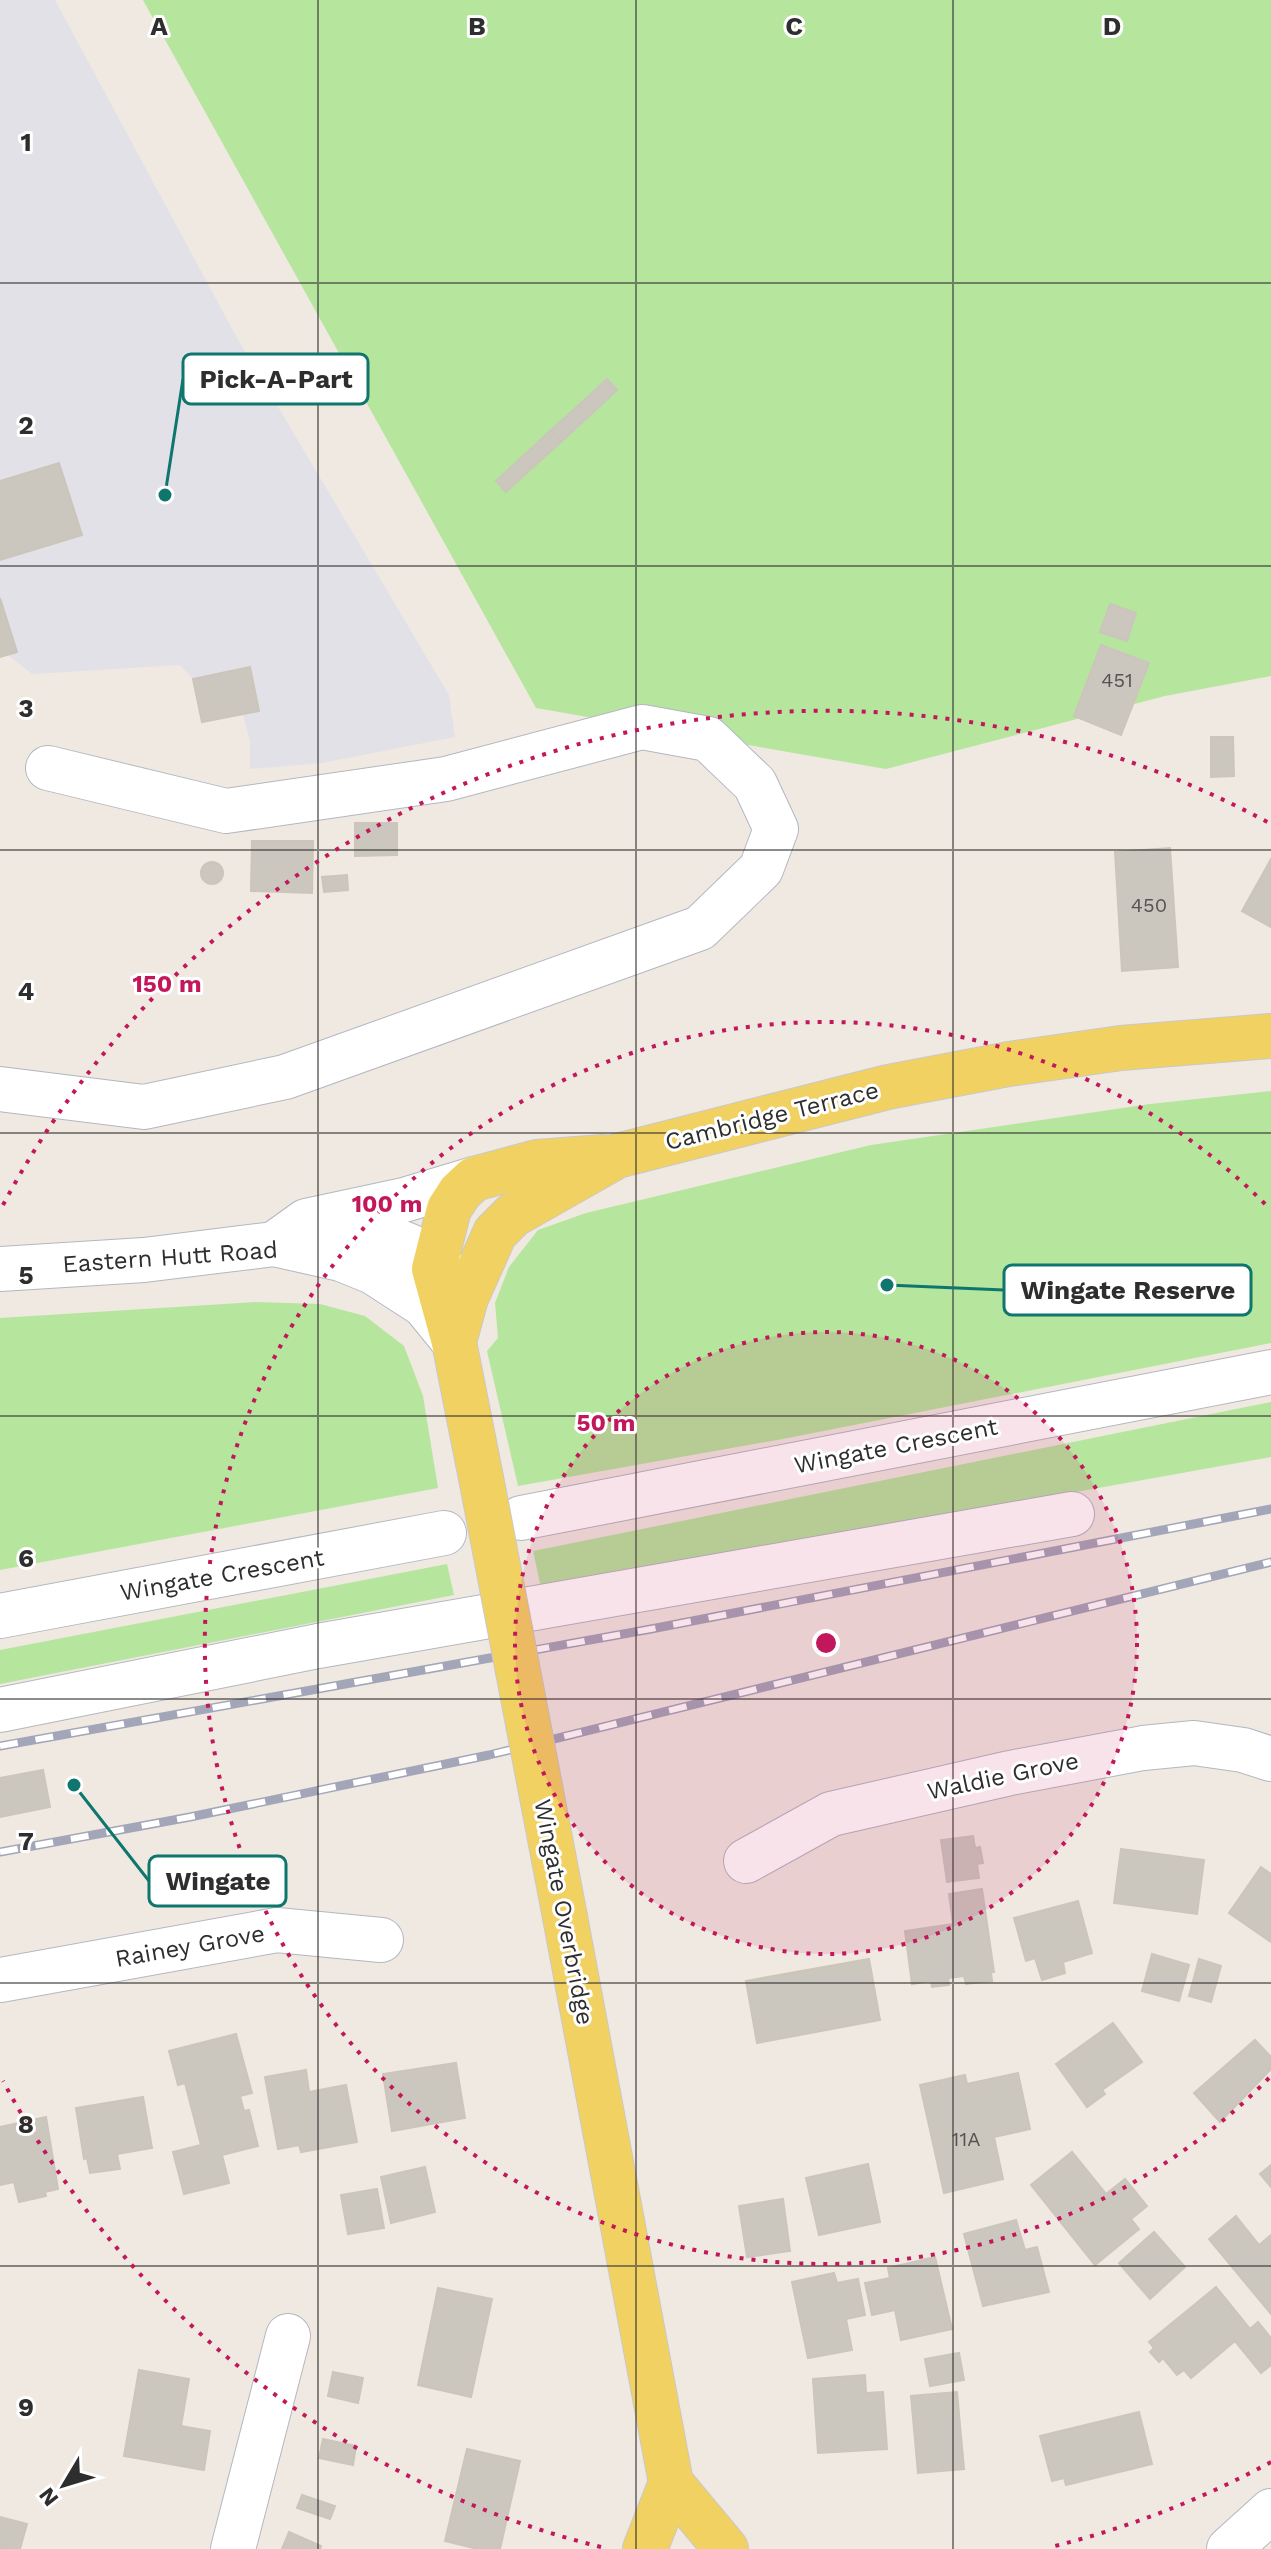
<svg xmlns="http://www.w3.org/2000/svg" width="1271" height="2549" viewBox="0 0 1271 2549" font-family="'Work Sans',sans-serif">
  <rect width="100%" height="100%" fill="#efe9e1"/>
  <polygon fill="#e3e1e8" points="0,0 55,0 236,336 449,695 455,737 322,763 250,769 250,742 243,714 202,722 193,679 180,665 32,674 8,655 0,657"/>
  <g fill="#b6e59e">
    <polygon points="143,0 1271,0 1271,676 1165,696 886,769 536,708"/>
    <polygon points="1271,1091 1271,1343 783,1439 518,1486 487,1351 498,1338 495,1303 509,1267 538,1230 586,1213 871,1145 1150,1104"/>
    <polygon points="256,1302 320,1304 365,1316 404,1346 423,1396 438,1488 0,1570 0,1318"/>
    <polygon points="1271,1402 1271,1457 541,1588 533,1551"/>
    <polygon points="447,1564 454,1595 0,1684 0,1650"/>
  </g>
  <g fill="#cbc7bf" stroke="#cbc5ba" stroke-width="2">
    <polygon points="607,379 617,390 589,416 579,405"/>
    <polygon points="579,405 589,416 561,442 551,430"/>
    <polygon points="551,430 561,442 532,468 522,457"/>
    <polygon points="522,457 532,468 506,492 496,481"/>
    <polygon points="59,463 82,535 0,560 0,481"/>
    <polygon points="0,598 17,652 0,657"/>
    <polygon points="1110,604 1136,613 1127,641 1100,632"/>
    <polygon points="1101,645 1149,663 1121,735 1074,716"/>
    <polygon points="250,667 259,711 202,722 193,679"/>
    <polygon points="1211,737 1233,737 1234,776 1211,777"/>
    <polygon points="355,823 397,823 397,855 355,856"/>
    <polygon points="252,841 313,841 312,893 251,891"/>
    <polygon points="1170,848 1178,967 1122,971 1115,852"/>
    <polygon points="1271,859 1271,927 1242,911"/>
    <circle cx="212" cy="873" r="11"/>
    <polygon points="347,875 348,890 324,892 322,877"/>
    <polygon points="43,1770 50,1807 0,1817 0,1778"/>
    <polygon points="973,1836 975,1848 980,1847 983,1863 977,1864 979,1878 947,1882 941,1840"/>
    <polygon points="1121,1849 1204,1860 1197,1914 1114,1903"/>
    <polygon points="1261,1867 1271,1874 1271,1942 1229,1913"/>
    <polygon points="982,1889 994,1972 991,1972 992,1981 966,1984 964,1976 948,1978 949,1985 932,1987 931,1981 912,1984 905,1931 953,1924 949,1894"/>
    <polygon points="1078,1901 1092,1953 1063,1962 1065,1973 1042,1980 1035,1958 1026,1961 1014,1918"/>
    <polygon points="1152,1954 1189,1965 1179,2001 1142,1991"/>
    <polygon points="869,1959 880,2020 757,2043 746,1981"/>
    <polygon points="1199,1959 1221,1966 1211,2002 1189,1996"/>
    <polygon points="1113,2023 1142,2062 1102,2090 1105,2094 1087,2107 1056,2064"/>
    <polygon points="236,2034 252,2093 240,2096 244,2111 249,2110 258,2146 222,2155 229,2183 184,2194 173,2152 201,2145 185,2083 178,2085 169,2051"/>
    <polygon points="1255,2040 1271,2057 1271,2069 1220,2122 1194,2093"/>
    <polygon points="456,2063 465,2118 392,2131 383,2074"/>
    <polygon points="306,2070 309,2092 346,2085 357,2142 301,2152 299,2145 278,2149 265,2077"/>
    <polygon points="1018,2073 1030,2129 994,2137 1003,2179 944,2193 920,2085 965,2075 967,2084"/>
    <polygon points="143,2097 152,2148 117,2154 120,2169 90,2173 87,2158 84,2159 76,2108"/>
    <polygon points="46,2117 58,2189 45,2192 46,2196 19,2202 14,2182 0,2185 0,2127"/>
    <polygon points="1072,2152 1106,2194 1125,2179 1147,2206 1131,2219 1139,2229 1095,2265 1031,2185"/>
    <polygon points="868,2164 880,2222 819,2235 806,2178"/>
    <polygon points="1271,2165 1271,2187 1260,2174"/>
    <polygon points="425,2167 435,2212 391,2223 381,2177"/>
    <polygon points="377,2189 384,2228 348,2234 341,2195"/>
    <polygon points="783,2199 790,2251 747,2257 739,2206"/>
    <polygon points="1236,2216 1259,2245 1271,2235 1271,2314 1209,2239"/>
    <polygon points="1016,2220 1025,2250 1037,2247 1049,2292 983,2306 964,2234"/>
    <polygon points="1154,2232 1185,2267 1150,2299 1119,2263"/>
    <polygon points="935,2257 952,2329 901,2340 895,2310 872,2315 865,2283 890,2278 888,2268"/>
    <polygon points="834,2273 837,2283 858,2279 865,2315 846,2319 852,2350 808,2358 792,2282"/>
    <polygon points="1216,2287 1250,2329 1258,2322 1271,2338 1271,2365 1261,2373 1235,2341 1191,2378 1184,2370 1177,2375 1163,2358 1159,2362 1150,2352 1154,2348 1149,2342"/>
    <polygon points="438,2288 492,2299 471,2397 418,2385"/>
    <polygon points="959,2353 964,2380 930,2386 925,2359"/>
    <polygon points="139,2370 189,2379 181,2426 210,2431 204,2470 124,2456"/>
    <polygon points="333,2372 363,2378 358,2403 328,2396"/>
    <polygon points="865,2375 866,2393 883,2392 887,2449 818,2453 813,2379"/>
    <polygon points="957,2392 964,2469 918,2473 911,2396"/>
    <polygon points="1139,2412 1152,2464 1066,2485 1064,2478 1052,2481 1040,2436"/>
    <polygon points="323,2439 356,2446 353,2465 319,2458"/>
    <polygon points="467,2449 520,2461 500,2549 478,2549 445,2541"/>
    <polygon points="302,2495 335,2506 330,2519 297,2508"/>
    <polygon points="0,2517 27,2524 20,2549 0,2549"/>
    <polygon points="289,2532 321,2546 320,2549 282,2549"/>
  </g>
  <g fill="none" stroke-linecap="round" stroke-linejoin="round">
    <defs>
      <g id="minor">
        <polyline points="0,1089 144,1107 285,1077 700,928 761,869 776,829 755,784 708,739 642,727 446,779 226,811 48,768"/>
        <path d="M325 1231C377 1230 429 1243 460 1289"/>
        <polyline points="274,1244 306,1221 404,1200 474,1179"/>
        <polyline points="0,1269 144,1260 274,1244 341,1259 373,1272 424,1305 454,1342"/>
        <polyline points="521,1518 1271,1372"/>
        <polyline points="0,1616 444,1533"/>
        <polyline points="0,1710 318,1646 1072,1514"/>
        <polyline points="746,1861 831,1814 1010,1773 1143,1748 1194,1743 1243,1750 1271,1759"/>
        <polyline points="0,1980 277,1930 381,1940"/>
        <polyline points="233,2549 288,2336"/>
        <polyline points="1229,2549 1271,2511"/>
      </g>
      <g id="major">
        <polyline points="454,1342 466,1298 495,1233 513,1215 617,1156 888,1087 1009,1064 1121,1048 1271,1036"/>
        <polyline points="483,1488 454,1342 434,1269 449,1209 460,1192 474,1179 537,1162 603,1157"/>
        <polyline points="565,1917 671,2483 726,2549"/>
        <polyline points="645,2549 671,2483"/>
      </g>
    </defs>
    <use href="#minor" stroke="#b4b7c1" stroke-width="46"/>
    <use href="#major" stroke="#c9c9c9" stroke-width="46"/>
    <use href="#minor" stroke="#fff" stroke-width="44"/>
    <use href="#major" stroke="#f2d163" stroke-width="44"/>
    <defs>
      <g id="rail">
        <polyline points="0,1746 651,1629 1271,1509"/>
        <polyline points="0,1852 190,1817 489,1755 1271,1562"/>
      </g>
    </defs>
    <use href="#rail" stroke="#a3a6b8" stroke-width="9"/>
    <use href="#rail" stroke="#fff" stroke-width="6" stroke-dasharray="18" stroke-linecap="butt"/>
    <defs>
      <polyline id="major-bridge" points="483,1488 565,1917"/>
    </defs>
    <use href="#major-bridge" stroke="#c9c9c9" stroke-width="46" stroke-linecap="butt"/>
    <use href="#major-bridge" stroke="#f2d163" stroke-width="44"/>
  </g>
  <path fill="none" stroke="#2e2e2e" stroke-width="2" stroke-opacity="0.55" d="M318 0V2549M636 0V2549M953 0V2549M0 283H1271M0 566H1271M0 850H1271M0 1133H1271M0 1416H1271M0 1699H1271M0 1983H1271M0 2266H1271"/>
  <circle cx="826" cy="1643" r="311" fill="#c2185b" fill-opacity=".12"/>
  <g fill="none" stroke="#c2185b" stroke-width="4" stroke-dasharray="4 8">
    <circle cx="826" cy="1643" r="311"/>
    <path d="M1269 2078A621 621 0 1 1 1269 1208"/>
    <path d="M1271 2462A932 932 0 0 1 1051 2547M601 2547A932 932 0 0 1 3 2081M3 1205A932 932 0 0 1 1271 824"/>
  </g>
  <g text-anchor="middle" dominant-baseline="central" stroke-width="6" stroke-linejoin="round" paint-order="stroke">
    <g font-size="20" fill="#555452">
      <text x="1117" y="680">451</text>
      <text x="1149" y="905">450</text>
      <text x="966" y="2139">11A</text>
    </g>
    <g font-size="24" fill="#2e2e2e" stroke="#fff">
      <text transform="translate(772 1116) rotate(-14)">Cambridge Terrace</text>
      <text transform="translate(170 1257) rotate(-4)">Eastern Hutt Road</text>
      <text transform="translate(896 1446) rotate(-11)">Wingate Crescent</text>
      <text transform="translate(222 1575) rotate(-10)">Wingate Crescent</text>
      <text transform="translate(1003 1776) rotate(-12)">Waldie Grove</text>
      <text transform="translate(564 1912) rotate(79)">Wingate Overbridge</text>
      <text transform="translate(190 1946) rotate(-10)">Rainey Grove</text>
    </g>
  </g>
  <g font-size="26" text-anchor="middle" font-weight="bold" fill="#2e2e2e" stroke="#fff" stroke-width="6" stroke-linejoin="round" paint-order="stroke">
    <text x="159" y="35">A</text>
    <text x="477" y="35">B</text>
    <text x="794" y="35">C</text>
    <text x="1112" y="35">D</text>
    <text x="26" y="151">1</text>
    <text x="26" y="434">2</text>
    <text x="26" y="717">3</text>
    <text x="26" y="1000">4</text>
    <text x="26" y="1284">5</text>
    <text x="26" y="1567">6</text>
    <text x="26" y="1850">7</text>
    <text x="26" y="2133">8</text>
    <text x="26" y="2416">9</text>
  </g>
  <circle cx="826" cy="1643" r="12" fill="#c2185b" stroke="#fff" stroke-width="4"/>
  <g font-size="24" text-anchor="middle" font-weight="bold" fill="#c2185b" stroke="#fff" stroke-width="6" stroke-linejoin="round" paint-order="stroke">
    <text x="167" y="992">150 m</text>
    <text x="387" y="1212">100 m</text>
    <text x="606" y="1431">50 m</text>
  </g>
  <path fill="none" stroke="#0f766e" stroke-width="3" d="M165 495L183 379M887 1285L1004 1290M74 1785L149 1881"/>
  <g fill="#0f766e" stroke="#fff" stroke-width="3">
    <circle cx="165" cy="495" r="8"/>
    <circle cx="887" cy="1285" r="8"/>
    <circle cx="74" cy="1785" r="8"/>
  </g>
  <g fill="#fff" stroke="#0f766e" stroke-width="3">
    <rect x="183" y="354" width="185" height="50" rx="8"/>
    <rect x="1004" y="1265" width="247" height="50" rx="8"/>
    <rect x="149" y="1856" width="137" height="50" rx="8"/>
  </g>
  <g font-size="26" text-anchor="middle" font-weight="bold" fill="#2e2e2e">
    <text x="276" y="388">Pick-A-Part</text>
    <text x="1128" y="1299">Wingate Reserve</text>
    <text x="218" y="1890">Wingate</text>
  </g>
  <g transform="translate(64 2485) rotate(232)" stroke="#ffffff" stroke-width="6" paint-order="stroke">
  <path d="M0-6L14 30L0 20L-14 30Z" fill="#2e2e2e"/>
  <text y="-12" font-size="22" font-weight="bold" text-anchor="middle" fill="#2e2e2e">N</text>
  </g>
</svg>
